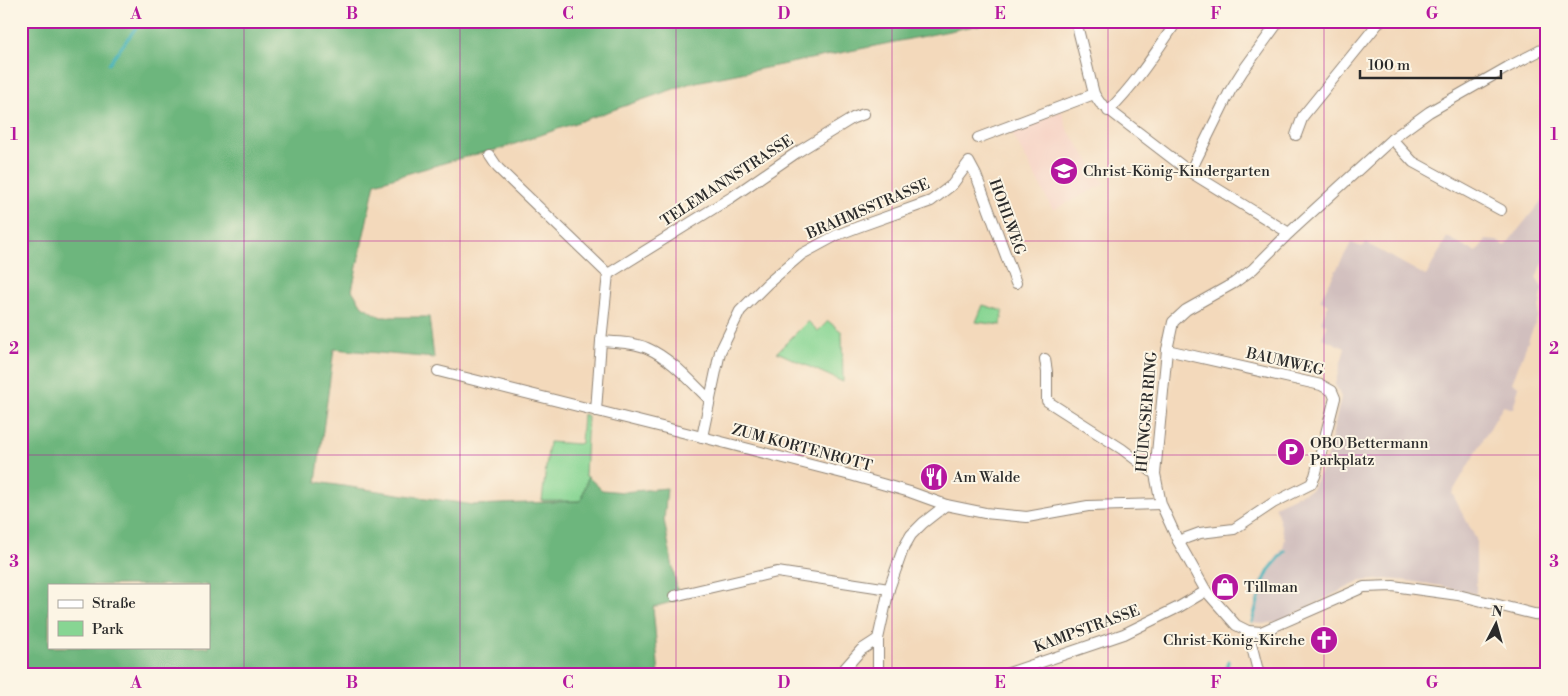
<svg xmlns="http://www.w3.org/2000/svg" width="1568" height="696" viewBox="0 0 1568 696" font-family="'Libre Bodoni',serif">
  <rect width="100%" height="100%" fill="#fcf5e5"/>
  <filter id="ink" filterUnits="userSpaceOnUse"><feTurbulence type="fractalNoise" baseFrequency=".02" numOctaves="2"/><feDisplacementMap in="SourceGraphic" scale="10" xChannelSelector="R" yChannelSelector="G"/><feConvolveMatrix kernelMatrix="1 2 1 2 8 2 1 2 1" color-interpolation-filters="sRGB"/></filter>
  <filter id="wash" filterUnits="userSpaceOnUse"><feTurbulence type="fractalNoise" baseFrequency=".0096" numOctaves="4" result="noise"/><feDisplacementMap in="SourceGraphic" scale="20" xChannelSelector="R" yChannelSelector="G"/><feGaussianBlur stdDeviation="1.12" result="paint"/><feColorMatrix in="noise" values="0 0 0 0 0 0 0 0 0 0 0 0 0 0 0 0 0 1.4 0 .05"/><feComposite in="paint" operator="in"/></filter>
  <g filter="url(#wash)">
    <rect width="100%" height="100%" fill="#f3d9bb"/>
    <polygon fill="#f6d2c4" points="1062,111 1067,129 1105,184 1053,210 1011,131"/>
    <polygon fill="#d1bfbe" points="1547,194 1547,255 1536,278 1543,289 1537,318 1512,383 1519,386 1513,409 1503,406 1452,493 1476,539 1476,594 1441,586 1409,581 1387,579 1361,581 1279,621 1264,624 1250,623 1260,583 1270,566 1283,548 1285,539 1275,506 1312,489 1327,458 1341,397 1335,384 1345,348 1322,338 1328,325 1321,322 1328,305 1320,300 1351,243 1362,247 1366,243 1426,276 1447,237 1476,252 1486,240 1497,241 1505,246"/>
    <g fill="#87d593" stroke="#59805f">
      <polygon points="983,305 1003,311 1001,325 976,322"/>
      <polygon points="808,321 818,331 828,321 842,332 843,382 777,352"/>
      <polygon points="583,414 588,416 585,475 588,477 581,501 542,501 549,442 578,444 581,443"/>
    </g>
    <path fill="#6db67d" stroke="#4c7054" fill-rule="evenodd" d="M21 21H999L691 83 500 149 468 156 375 183 352 290 362 306 381 317H429L434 358 334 349 316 482 474 505 581 501 588 477 602 490 623 492 667 488 664 520 679 600 653 607 659 675H30L31 670 21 666ZM49 585H209V647H49Z"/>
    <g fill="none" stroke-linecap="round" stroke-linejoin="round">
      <g stroke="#41b1b8" stroke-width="3">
        <polyline points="109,64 141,21"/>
        <polyline points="1252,622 1264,581 1269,570 1285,551"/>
        <polyline points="1224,675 1229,661"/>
      </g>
    </g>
  </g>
  <g filter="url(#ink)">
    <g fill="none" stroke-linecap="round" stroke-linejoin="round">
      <defs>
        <g id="street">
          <polyline points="1076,21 1094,94 1100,103 1190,172 1289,233"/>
          <polyline points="1547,47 1508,67 1429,112 1392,139 1289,233 1253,269 1234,283 1186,310 1173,322 1167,350 1155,474 1161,504 1178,541 1206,591 1236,625 1248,631 1261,632 1364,587 1393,586 1458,595 1534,614 1547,615"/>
          <path d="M1108 111C1135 85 1156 52 1177 21"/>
          <polyline points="1296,135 1303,116 1380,21"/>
          <polyline points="978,138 1094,94"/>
          <polyline points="1392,139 1413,162 1501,210"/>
          <polyline points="490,156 498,168 608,274 601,341 596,411"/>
          <polyline points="1190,172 1230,91 1242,72 1279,21"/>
          <polyline points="608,274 732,197 796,153 853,118 864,114"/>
          <path d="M601 341C616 342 633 342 647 348 672 359 691 382 710 400"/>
          <polyline points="1167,350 1321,385 1332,391 1335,398 1315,476 1311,484 1273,503 1234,529 1200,533 1178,541"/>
          <polyline points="1045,359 1047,372 1047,401 1122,449 1155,474"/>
          <polyline points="438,371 702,437 854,476 910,492 946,505 985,513 1027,517 1088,506 1161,504"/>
          <polyline points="702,437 720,352 740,311 767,284 802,254 837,235 858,227 931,201 952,185 969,162 976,175 1016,283"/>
          <polyline points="674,596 777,572 889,589"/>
          <polyline points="1248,631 1259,675"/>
          <polyline points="839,675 861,650 878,639"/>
          <polyline points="878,675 878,639 889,589 903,549 911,535 923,523 946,505"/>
          <polyline points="1003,675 1124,634 1179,607 1206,591"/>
        </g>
      </defs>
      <use href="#street" stroke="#8f8273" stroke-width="12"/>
      <use href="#street" stroke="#fff" stroke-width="10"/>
    </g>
  </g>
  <path fill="none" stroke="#b5179e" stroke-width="1" stroke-opacity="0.55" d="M244 21V675M460 21V675M676 21V675M892 21V675M1108 21V675M1324 21V675M21 241H1547M21 455H1547"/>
  <defs>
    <symbol id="school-disc" viewBox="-11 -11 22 22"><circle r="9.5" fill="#b5179e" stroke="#fcf5e5"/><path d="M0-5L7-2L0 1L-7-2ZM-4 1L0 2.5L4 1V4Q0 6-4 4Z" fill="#fff"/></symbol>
    <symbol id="parking-disc" viewBox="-11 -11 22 22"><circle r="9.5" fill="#b5179e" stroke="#fcf5e5"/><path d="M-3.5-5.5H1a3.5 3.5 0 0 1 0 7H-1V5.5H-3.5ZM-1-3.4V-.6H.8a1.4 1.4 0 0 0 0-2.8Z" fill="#fff"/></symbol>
    <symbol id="restaurant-disc" viewBox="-11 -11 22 22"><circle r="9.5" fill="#b5179e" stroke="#fcf5e5"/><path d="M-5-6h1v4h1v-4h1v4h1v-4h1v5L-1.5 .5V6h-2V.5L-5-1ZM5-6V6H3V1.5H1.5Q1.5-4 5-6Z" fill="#fff"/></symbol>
    <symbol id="shop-disc" viewBox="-11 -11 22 22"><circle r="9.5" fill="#b5179e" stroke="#fcf5e5"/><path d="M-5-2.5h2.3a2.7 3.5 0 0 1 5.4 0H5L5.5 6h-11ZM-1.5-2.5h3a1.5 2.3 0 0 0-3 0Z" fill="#fff"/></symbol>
    <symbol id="church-disc" viewBox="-11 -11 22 22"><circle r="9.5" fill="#b5179e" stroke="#fcf5e5"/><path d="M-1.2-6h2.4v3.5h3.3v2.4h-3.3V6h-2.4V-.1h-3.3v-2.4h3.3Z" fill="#fff"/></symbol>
  </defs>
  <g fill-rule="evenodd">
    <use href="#school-disc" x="1048" y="155" width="32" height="32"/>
    <use href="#parking-disc" x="1275" y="436" width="32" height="32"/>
    <use href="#restaurant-disc" x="918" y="461" width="32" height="32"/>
    <use href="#shop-disc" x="1209" y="571" width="32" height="32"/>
    <use href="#church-disc" x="1308" y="624" width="32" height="32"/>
  </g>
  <g text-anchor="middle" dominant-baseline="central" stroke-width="4" stroke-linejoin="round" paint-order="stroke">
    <g font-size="15" fill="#2b2b2b" stroke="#fcf5e5" text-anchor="start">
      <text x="1083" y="171">Christ-König-Kindergarten</text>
      <text x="1310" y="443">OBO Bettermann<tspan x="1310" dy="17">Parkplatz</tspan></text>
      <text x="953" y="477">Am Walde</text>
      <text x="1244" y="587">Tillman</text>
      <text x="1305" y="640" text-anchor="end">Christ-König-Kirche</text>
    </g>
    <g font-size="15" fill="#2b2b2b" stroke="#fcf5e5">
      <text transform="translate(727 181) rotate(-33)">TELEMANNSTRASSE</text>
      <text transform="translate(868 209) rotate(-23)">BRAHMSSTRASSE</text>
      <text transform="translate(1007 217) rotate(70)">HOHLWEG</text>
      <text transform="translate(1285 362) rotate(13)">BAUMWEG</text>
      <text transform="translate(1147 412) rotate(-85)">HÜINGSER RING</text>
      <text transform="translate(802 448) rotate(15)">ZUM KORTENROTT</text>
      <text transform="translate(1087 629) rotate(-20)">KAMPSTRASSE</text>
    </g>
  </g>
  <rect width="1568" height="696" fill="none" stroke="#fcf5e5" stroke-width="55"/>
  <rect x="48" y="584" width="162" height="65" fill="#fcf5e5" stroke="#a8a49b"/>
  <rect x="58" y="600" width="25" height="8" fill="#ffffff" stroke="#a8a49b"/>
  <text x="92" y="608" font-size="15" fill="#2b2b2b">Straße</text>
  <rect x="58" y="621" width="25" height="15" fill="#87d593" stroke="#a8a49b"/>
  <text x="92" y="634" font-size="15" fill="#2b2b2b">Park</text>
  <g transform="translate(1496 624) rotate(6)" stroke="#fcf5e5" stroke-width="4" paint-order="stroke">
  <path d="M0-4L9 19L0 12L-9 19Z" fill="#2b2b2b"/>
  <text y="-8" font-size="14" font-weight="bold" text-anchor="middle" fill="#2b2b2b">N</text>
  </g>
  <path d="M1360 70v8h141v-8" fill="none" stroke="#2b2b2b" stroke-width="2.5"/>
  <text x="1368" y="70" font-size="15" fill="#2b2b2b" stroke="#fcf5e5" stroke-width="4" paint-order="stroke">100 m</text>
  <rect x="28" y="28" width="1512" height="640" fill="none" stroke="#b5179e" stroke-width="2"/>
  <g font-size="16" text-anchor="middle" font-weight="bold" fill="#b5179e">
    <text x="136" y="19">A</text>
    <text x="352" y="19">B</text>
    <text x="568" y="19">C</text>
    <text x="784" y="19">D</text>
    <text x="1000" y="19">E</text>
    <text x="1216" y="19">F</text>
    <text x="1432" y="19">G</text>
    <text x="14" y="140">1</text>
    <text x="1554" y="140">1</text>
    <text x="14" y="354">2</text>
    <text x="1554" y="354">2</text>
    <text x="14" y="567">3</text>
    <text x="1554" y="567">3</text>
    <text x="136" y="688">A</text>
    <text x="352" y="688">B</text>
    <text x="568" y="688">C</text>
    <text x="784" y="688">D</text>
    <text x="1000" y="688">E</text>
    <text x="1216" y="688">F</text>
    <text x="1432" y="688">G</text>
  </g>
</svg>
